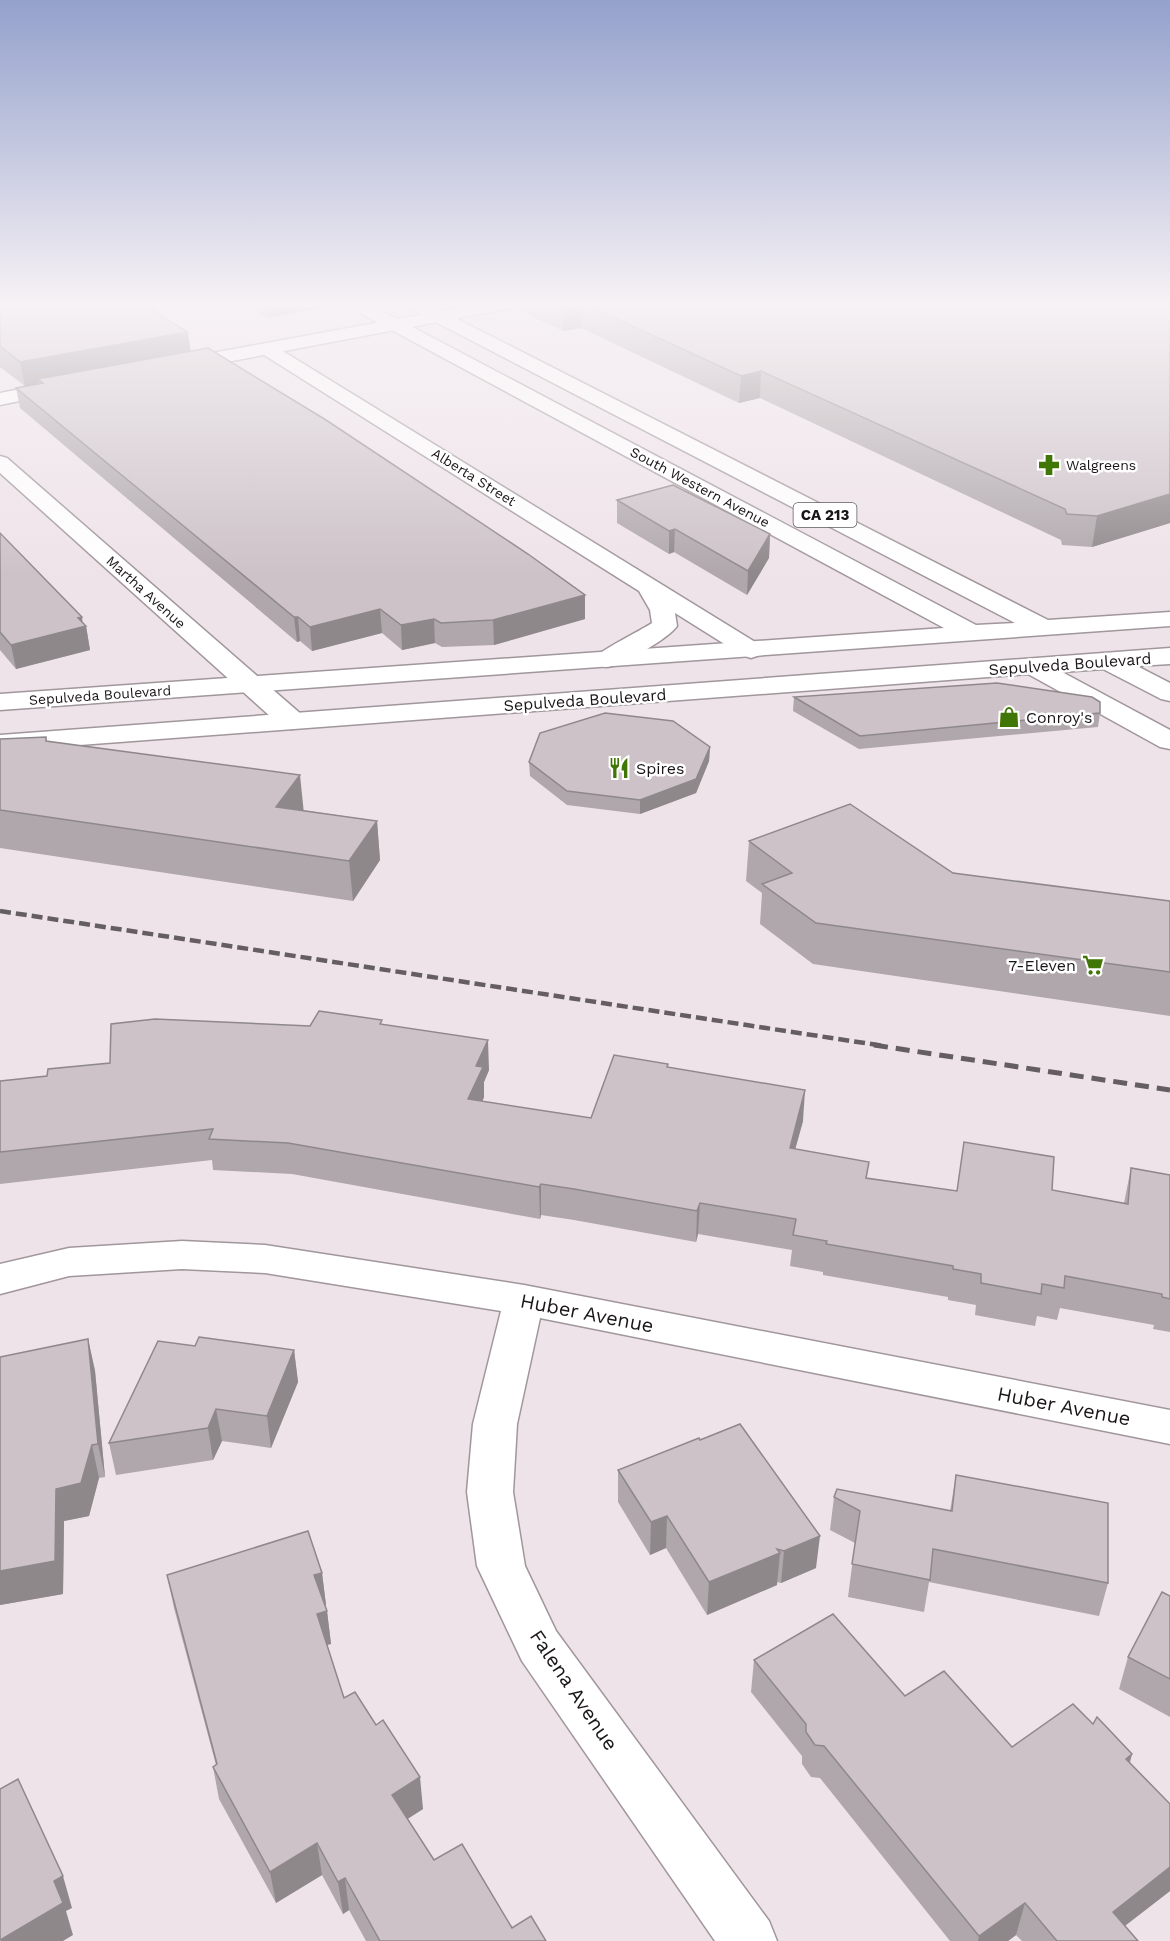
<svg xmlns="http://www.w3.org/2000/svg" width="1170" height="1941" viewBox="0 0 1170 1941" font-family="'Work Sans',sans-serif">
  <rect width="100%" height="100%" fill="#eee3e9"/>
  <g fill="none" stroke-linecap="round" stroke-linejoin="round">
    <defs>
      <g id="street">
        <path d="M267 344 273 345 760 645 764 650 760 655 751 658 742 655 675 613 677 626C669 638 622 666 606 667 605 667 598 665 597 664L593 659C599 651 640 631 652 623L650 610 639 591 261 353 258 349 261 345Z"/>
        <polygon points="0,456 7,458 302,715 305,721 302,727 292,729 282,727 0,473"/>
        <polygon points="182,1241 265,1245 524,1285 1170,1410 1170,1444 540,1318 517,1424 513,1492 525,1566 556,1631 769,1921 777,1941 715,1941 522,1661 477,1566 467,1492 473,1424 501,1311 265,1273 182,1269 69,1276 0,1294 0,1264 69,1248"/>
      </g>
      <g id="secondary">
        <polygon points="485,303 519,303 511,308 179,371 173,369 170,365 173,361 179,359"/>
        <polygon points="61,381 68,383 70,387 68,391 0,405 0,393"/>
      </g>
      <g id="primary">
        <polygon points="347,303 367,303 976,625 1015,623 407,307 405,303 426,303 1048,620 1170,612 1170,626 0,710 0,694 944,628 349,307"/>
        <polygon points="1170,648 1170,664 1137,666 1170,683 1170,701 1161,699 1103,669 1062,672 1170,730 1170,749 1160,747 1028,674 0,751 0,735"/>
      </g>
    </defs>
    <use href="#street" stroke="#a0969b" stroke-width="3"/>
    <use href="#secondary" stroke="#a0969b" stroke-width="3"/>
    <use href="#primary" stroke="#a0969b" stroke-width="3"/>
    <use href="#street" fill="#fff" fill-rule="evenodd"/>
    <use href="#secondary" fill="#fff" fill-rule="evenodd"/>
    <use href="#primary" fill="#fff" fill-rule="evenodd"/>
    <polyline stroke="#645e61" stroke-width="4.5" stroke-dasharray="11 5" stroke-linecap="butt" points="0,911 884,1046"/>
    <polyline stroke="#645e61" stroke-width="5" stroke-dasharray="14 8" stroke-linecap="butt" points="874,1045 1170,1090"/>
  </g>
  <g fill="#afa7ab">
    <polygon points="0,303 190,351 585,619 494,645 442,647 435,643 402,650 382,633 312,651 300,641 297,642 20,408 16,388 25,386 0,367"/>
    <polygon points="241,303 346,303 268,318"/>
    <polygon points="514,303 1170,303 1170,523 1092,547 1062,545 1061,540 760,398 739,403 581,328 563,331 515,308"/>
    <polygon points="617,500 770,534 769,558 747,595 674,552 669,554 617,523"/>
    <polygon points="0,533 86,626 90,650 16,669 0,650"/>
    <polygon points="794,697 1100,713 1098,727 859,749 793,711"/>
    <polygon points="46,737 47,741 303,810 377,821 380,860 353,901 0,848 0,739"/>
    <polygon points="710,747 709,761 696,793 640,814 567,805 530,776 529,762"/>
    <polygon points="749,841 953,873 1170,901 1170,1016 813,964 760,924 762,893 746,881"/>
    <polygon points="382,1024 489,1070 484,1082 484,1097 482,1102 591,1118 668,1068 803,1121 795,1149 867,1178 957,1191 1052,1190 1124,1203 1131,1168 1170,1175 1170,1332 1153,1329 1154,1325 1060,1308 1057,1320 1037,1316 1035,1326 975,1315 976,1305 948,1300 948,1297 823,1275 823,1272 790,1266 792,1250 698,1234 696,1242 574,1220 541,1215 540,1219 292,1174 213,1170 212,1160 0,1184 0,1081 47,1076 110,1063 310,1026"/>
    <polygon points="88,1339 95,1371 105,1477 99,1478 89,1516 64,1521 63,1594 0,1605"/>
    <polygon points="195,1346 294,1350 298,1382 271,1448 222,1441 213,1460 116,1475 109,1443"/>
    <polygon points="700,1440 816,1568 781,1583 777,1582 777,1585 707,1615 666,1548 650,1555 618,1502 618,1470"/>
    <polygon points="956,1475 1108,1583 1099,1616 929,1582 924,1612 848,1597 855,1543 830,1530 834,1497 950,1511"/>
    <polygon points="322,1573 326,1605 325,1606 327,1611 331,1644 327,1645 344,1698 423,1809 407,1819 434,1860 512,1928 546,1941 366,1941 349,1910 343,1914 322,1875 276,1903 219,1799 213,1767 216,1765 174,1608 167,1575"/>
    <polygon points="1170,1596 1170,1717 1119,1689 1128,1657"/>
    <polygon points="754,1660 905,1696 1012,1747 1093,1724 1132,1754 1130,1763 1170,1804 1170,1891 1125,1926 1138,1941 1022,1941 1016,1935 1008,1941 950,1941 820,1778 811,1777 802,1764 802,1756 751,1692"/>
  </g>
  <g fill="#8f888b">
    <polygon points="266,303 346,303 268,318"/>
    <polygon points="577,303 581,303 581,328 563,331 563,306"/>
    <polygon points="188,332 191,355 38,379 39,383 25,386 20,362"/>
    <polygon points="761,371 760,398 739,403 741,376"/>
    <polygon points="1170,494 1170,523 1092,547 1097,516"/>
    <polygon points="675,529 674,552 669,554 669,531"/>
    <polygon points="770,534 769,558 747,595 748,571"/>
    <polygon points="585,595 585,619 494,645 493,620"/>
    <polygon points="380,609 382,633 312,651 310,627"/>
    <polygon points="82,617 83,626 86,626 90,650 16,669 11,645"/>
    <polygon points="294,617 298,617 300,641 297,642"/>
    <polygon points="434,619 435,643 402,650 401,625"/>
    <polygon points="710,747 709,761 696,793 640,814 640,800"/>
    <polygon points="300,775 304,814 276,807"/>
    <polygon points="377,821 380,860 353,901 349,861"/>
    <polygon points="488,1040 489,1070 484,1082 484,1097 470,1130 468,1099 476,1066"/>
    <polygon points="805,1090 803,1121 787,1179 790,1148"/>
    <polygon points="541,1184 541,1215 540,1219 539,1187"/>
    <polygon points="700,1203 698,1234 696,1242 697,1211"/>
    <polygon points="88,1339 95,1371 105,1477 98,1444"/>
    <polygon points="294,1350 298,1382 271,1448 267,1416"/>
    <polygon points="216,1409 222,1441 213,1460 208,1428"/>
    <polygon points="92,1445 99,1478 89,1516 64,1521 63,1594 0,1605 0,1571 56,1489"/>
    <polygon points="667,1516 666,1548 650,1555 651,1522"/>
    <polygon points="820,1536 816,1568 781,1583 784,1551"/>
    <polygon points="780,1553 777,1585 707,1615 709,1582"/>
    <polygon points="322,1573 326,1605 318,1608 314,1575"/>
    <polygon points="327,1611 331,1644 321,1646 317,1614"/>
    <polygon points="1132,1754 1122,1786 1126,1759"/>
    <polygon points="420,1777 423,1809 395,1827 392,1795"/>
    <polygon points="317,1843 322,1875 276,1903 270,1872"/>
    <polygon points="1170,1867 1170,1891 1105,1941 1113,1912"/>
    <polygon points="63,1876 72,1908 66,1911 73,1935 63,1941 0,1941 54,1881"/>
    <polygon points="345,1878 349,1910 343,1914 338,1882"/>
    <polygon points="1025,1903 1016,1935 1008,1941 978,1941 979,1936"/>
  </g>
  <g fill="#ccc2c7" stroke="#8f888b" stroke-width="1.5">
    <polygon points="0,303 140,303 188,332 20,362 0,346"/>
    <polygon points="557,303 577,303 563,306"/>
    <polygon points="582,303 1170,303 1170,494 1097,516 1067,514 1065,509 761,371 741,376"/>
    <polygon points="208,348 326,420 528,554 585,595 493,620 441,623 434,619 401,625 380,609 310,627 298,617 294,617 16,388 43,383 38,379"/>
    <polygon points="673,485 770,534 748,571 675,529 669,531 617,500"/>
    <polygon points="0,533 82,617 78,618 86,626 11,645 0,632"/>
    <polygon points="997,683 1092,697 1100,702 1100,713 860,736 794,697"/>
    <polygon points="605,713 673,721 710,747 696,779 640,800 567,791 529,762 540,733"/>
    <polygon points="46,737 46,741 300,775 276,807 377,821 349,861 0,810 0,739"/>
    <polygon points="850,804 953,873 1170,901 1170,972 816,923 762,884 792,873 749,841"/>
    <polygon points="319,1011 382,1020 380,1024 488,1040 476,1066 483,1067 468,1099 591,1118 614,1055 668,1064 667,1067 805,1090 790,1148 869,1162 866,1178 957,1191 964,1142 1054,1157 1052,1190 1128,1204 1131,1168 1170,1175 1170,1299 1162,1297 1162,1294 1065,1276 1064,1288 1042,1284 1041,1294 981,1283 981,1274 953,1269 953,1266 826,1244 827,1241 793,1235 796,1219 700,1203 697,1211 574,1189 541,1184 539,1187 288,1143 209,1139 213,1129 0,1152 0,1081 47,1076 48,1069 110,1063 111,1024 155,1019 310,1026"/>
    <polygon points="199,1337 294,1350 267,1416 216,1409 208,1428 109,1443 158,1341 195,1346"/>
    <polygon points="88,1339 98,1444 92,1445 81,1483 56,1489 55,1561 0,1571 0,1357"/>
    <polygon points="740,1424 820,1536 784,1551 777,1549 780,1553 709,1582 667,1516 651,1522 618,1470 699,1438 700,1440"/>
    <polygon points="956,1475 1108,1503 1108,1583 933,1549 930,1580 852,1564 860,1511 834,1497 837,1489 952,1511"/>
    <polygon points="308,1531 322,1573 314,1575 327,1611 317,1614 344,1698 355,1692 376,1725 383,1720 420,1777 392,1795 434,1860 462,1844 512,1928 531,1916 546,1941 380,1941 345,1878 338,1882 317,1843 270,1872 213,1767 217,1764 167,1575"/>
    <polygon points="1162,1592 1170,1596 1170,1679 1128,1657"/>
    <polygon points="833,1614 905,1696 944,1671 1012,1747 1073,1704 1093,1724 1097,1717 1132,1754 1126,1759 1170,1804 1170,1867 1113,1912 1138,1941 1057,1941 1025,1903 979,1936 824,1746 815,1745 806,1732 806,1724 754,1660"/>
    <polygon points="18,1779 63,1876 54,1881 63,1903 0,1940 0,1789"/>
  </g>
  <linearGradient id="sky" x2="0" y2="1"><stop stop-color="#94a1cc"/><stop offset="0.53" stop-color="#f7f2f5"/><stop offset="1" stop-color="#f7f2f5" stop-opacity="0"/></linearGradient>
  <rect width="1170" height="575" fill="url(#sky)"/>
  <defs>
    <symbol id="pharmacy-bare" viewBox="-9 -9 18 18"><path d="M-2-6h4v4h4v4h-4v4h-4v-4h-4v-4h4Z" fill="#407605" stroke="#fff" stroke-width="2.5" paint-order="stroke"/></symbol>
    <symbol id="shop-bare" viewBox="-9 -9 18 18"><path d="M-5-2.5h2.3a2.7 3.5 0 0 1 5.4 0H5L5.5 6h-11ZM-1.5-2.5h3a1.5 2.3 0 0 0-3 0Z" fill="#407605" stroke="#fff" stroke-width="2.5" paint-order="stroke"/></symbol>
    <symbol id="restaurant-bare" viewBox="-9 -9 18 18"><path d="M-5-6h1v4h1v-4h1v4h1v-4h1v5L-1.5 .5V6h-2V.5L-5-1ZM5-6V6H3V1.5H1.5Q1.5-4 5-6Z" fill="#407605" stroke="#fff" stroke-width="2.5" paint-order="stroke"/></symbol>
    <symbol id="supermarket-bare" viewBox="-9 -9 18 18"><path d="M-6-5.5h2.5l.6 2H6L4.5 2H-2.5L-4.4-4H-6ZM-1.5 3.2a1.3 1.3 0 1 0 .1 0ZM3 3.2a1.3 1.3 0 1 0 .1 0Z" fill="#407605" stroke="#fff" stroke-width="2.5" paint-order="stroke"/></symbol>
  </defs>
  <g fill-rule="evenodd">
    <use href="#pharmacy-bare" x="1034" y="450" width="30" height="30"/>
    <use href="#shop-bare" x="994" y="702" width="30" height="30"/>
    <use href="#restaurant-bare" x="604" y="753" width="30" height="30"/>
    <use href="#supermarket-bare" x="1078" y="950" width="30" height="30"/>
  </g>
  <g text-anchor="middle" dominant-baseline="central" stroke-width="5" stroke-linejoin="round" paint-order="stroke">
    <g font-size="14" fill="#1a1618" stroke="#fff" text-anchor="start">
      <text x="1066" y="465">Walgreens</text>
    </g>
    <g font-size="14" fill="#1a1618" stroke="#fff">
      <text transform="translate(474 477) rotate(32)">Alberta Street</text>
      <text transform="translate(700 487) rotate(28)">South Western Avenue</text>
      <text transform="translate(146 592) rotate(42)">Martha Avenue</text>
      <text transform="translate(100 695) rotate(-4)">Sepulveda Boulevard</text>
    </g>
    <rect fill="#fff" stroke="#5f5c5d" stroke-width="1.5" x="793.5" y="503" width="63" height="24" rx="4.5"/>
    <g font-size="15" font-weight="bold" fill="#1a1618">
      <text x="825" y="515">CA 213</text>
    </g>
    <g font-size="16" fill="#1a1618" stroke="#fff">
      <text transform="translate(1070 664) rotate(-4)">Sepulveda Boulevard</text>
      <text transform="translate(585 700) rotate(-4)">Sepulveda Boulevard</text>
    </g>
    <g font-size="16" fill="#1a1618" stroke="#fff" text-anchor="start">
      <text x="1026" y="717">Conroy's</text>
      <text x="636" y="768">Spires</text>
      <text x="1076" y="965" text-anchor="end">7-Eleven</text>
    </g>
    <g font-size="20" fill="#1a1618" stroke="#fff">
      <text transform="translate(587 1313) rotate(11)">Huber Avenue</text>
      <text transform="translate(1064 1406) rotate(11)">Huber Avenue</text>
      <text transform="translate(574 1690) rotate(56)">Falena Avenue</text>
    </g>
  </g>
</svg>
